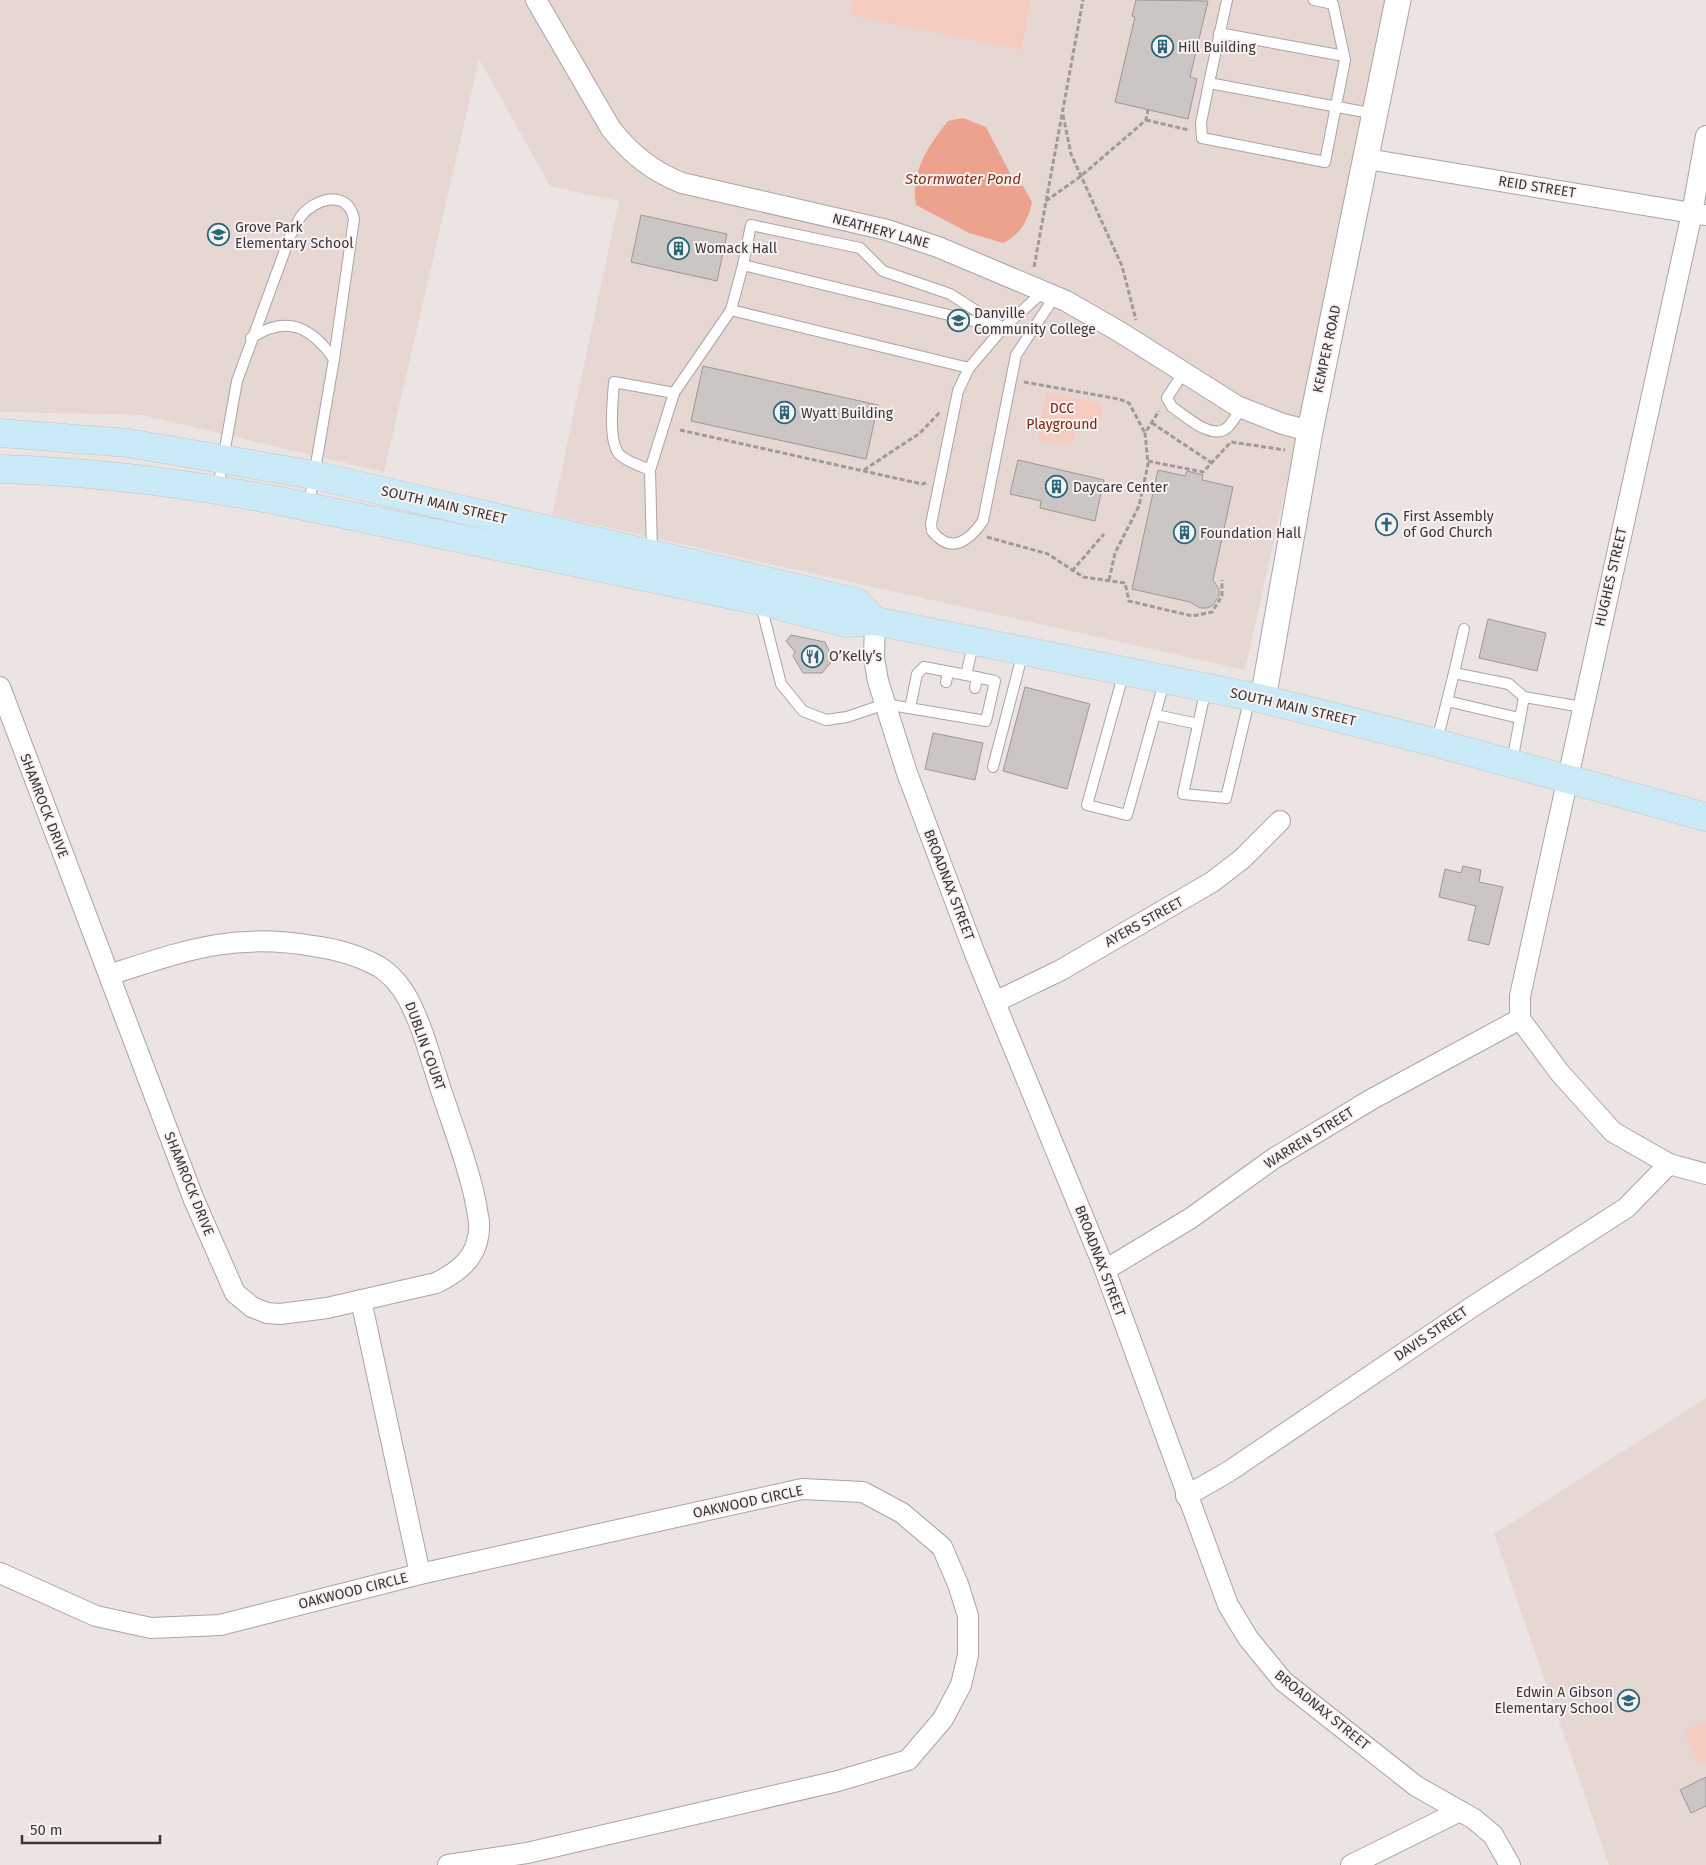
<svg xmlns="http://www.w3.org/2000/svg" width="1706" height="1865" viewBox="0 0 1706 1865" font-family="'Fira Sans',sans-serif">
  <rect width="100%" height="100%" fill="#ebe4e2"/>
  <g fill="#e6d7d3">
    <polygon points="0,0 1387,0 1345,224 1245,670 552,515 619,201 550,186 479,59 384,472 142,415 0,412"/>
    <polygon points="1706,1398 1706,1865 1609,1865 1494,1534"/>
  </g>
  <g fill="#f6ccc1">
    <polygon points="853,0 1031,0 1021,50 850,15"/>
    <polygon points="1046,393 1100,403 1103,411 1098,430 1075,430 1074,440 1070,444 1038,441"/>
    <polygon points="1706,1721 1706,1761 1700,1764 1684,1732"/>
  </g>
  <path fill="#eda28e" d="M963 118 986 127 1014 181 1023 186 1032 202C1028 221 1021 234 1003 243L969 233 916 205C910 172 929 145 948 121Z"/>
  <g fill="#cbc5c3" stroke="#9d9795">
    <polygon points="1136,0 1208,1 1190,77 1197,79 1188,119 1115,102 1135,17 1132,16"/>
    <polygon points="641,215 727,234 717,281 631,262"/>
    <polygon points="703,366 878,405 866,459 691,421"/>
    <polygon points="1018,460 1104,480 1095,521 1040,508 1041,501 1010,494"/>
    <polygon points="1158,470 1185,476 1187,471 1203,475 1202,480 1233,487 1213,580 1219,589 1219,596 1212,606 1207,608 1200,608 1190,602 1132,589"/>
    <polygon points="1488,619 1546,633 1537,671 1479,658"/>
    <polygon points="791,635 825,642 833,660 822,673 803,673 793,656 795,652 786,641"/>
    <polygon points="1025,687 1090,704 1067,789 1003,771"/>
    <polygon points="933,733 983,743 975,780 925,769"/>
    <polygon points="1463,866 1481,870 1479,882 1503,887 1489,945 1468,940 1476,906 1439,897 1445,869 1461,873"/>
    <polygon points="1706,1777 1706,1806 1691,1813 1680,1790"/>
  </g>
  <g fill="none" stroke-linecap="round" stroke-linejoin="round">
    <defs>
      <g id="service">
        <polyline points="1314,0 1333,4 1345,60 1325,162 1202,138 1201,123 1209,83 1375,114"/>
        <polyline points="1219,33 1344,56"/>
        <polyline points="1209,83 1227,0"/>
        <polyline points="743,265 751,225 860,248 883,271 950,294 1003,328"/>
        <path d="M1044 291 1003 328 969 368 958 391 931 524 932 531C951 555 969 541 983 521L1016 355 1055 296"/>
        <polyline points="731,310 743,265 994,326"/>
        <path d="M251 338C287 314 311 327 334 359"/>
        <path d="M1183 373 1167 398 1172 407C1185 415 1212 442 1228 427 1233 422 1237 414 1242 408"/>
        <polyline points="674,393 731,310 969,368"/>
        <path d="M650 470C641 466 628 462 621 456 607 444 613 399 614 382L674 393 650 470 652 553"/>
        <path d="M218 488 237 381 291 234C295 229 297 222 301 216 316 198 348 189 354 219L334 359 309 505"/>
        <polyline points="761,605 781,684 803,711 826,720 847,717 885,704 986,721 995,681 966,675 974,641"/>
        <polyline points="1124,672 1087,805 1127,815 1165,679"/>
        <polyline points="1454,673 1464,629"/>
        <polyline points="946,682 948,672"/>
        <polyline points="975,688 977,677"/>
        <polyline points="1206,688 1183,794 1226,798 1250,697"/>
        <polyline points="1447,701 1519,718"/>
        <polyline points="910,708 917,674 924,667 966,675"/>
        <polyline points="1156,715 1198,724"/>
        <polyline points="1437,741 1454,673 1509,684 1524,697 1582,707"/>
        <polyline points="1512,762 1524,697"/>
        <polyline points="993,767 1023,652"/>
      </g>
      <g id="minor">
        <path d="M536 0 611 129C631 154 652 171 682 183L887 230 938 247 1066 301 1120 332 1237 406 1283 424 1310 431"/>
        <polyline points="1367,159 1704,215"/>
        <polyline points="875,621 874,658 878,681 907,773 975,954 1105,1270 1228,1605 1248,1638 1283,1681 1416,1786 1474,1819 1493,1835 1510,1865"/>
        <path d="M0 687 194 1200 235 1293 252 1307 267 1313 280 1314 327 1308 436 1283C454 1274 471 1263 477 1242 479 1234 480 1224 478 1216 473 1179 455 1132 443 1096 432 1064 424 1029 408 999 402 987 390 973 378 966 358 955 335 949 313 946 233 932 184 951 109 975"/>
        <polyline points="995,1002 1061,970 1212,882 1242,859 1280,821"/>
        <polyline points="1520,1019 1520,996 1692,213 1706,136"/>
        <polyline points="1520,1019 1560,1073 1613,1132 1669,1164 1706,1174"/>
        <polyline points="1105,1270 1191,1218 1273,1159 1372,1099 1520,1019"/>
        <polyline points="361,1300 420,1574"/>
        <polyline points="1186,1496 1228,1472 1475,1305 1626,1208 1669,1164"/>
        <polyline points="0,1573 96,1616 151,1628 220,1625 420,1574 802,1489 863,1492 902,1513 942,1547 958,1584 968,1616 968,1655 961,1685 943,1719 908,1760 838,1781 527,1853 448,1865"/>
        <polyline points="1351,1865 1460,1811"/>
      </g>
      <polyline id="tertiary" points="1263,699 1310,431 1398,0"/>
      <g id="primary">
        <polyline points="0,433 128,443 314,475 856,602 875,621"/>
        <path d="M0 469C91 471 181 483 270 499L761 601 846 623 875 621 1263 699 1437 743 1706 817"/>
      </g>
    </defs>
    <use href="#service" stroke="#aaa4a2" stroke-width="12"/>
    <use href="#minor" stroke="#aaa4a2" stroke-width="22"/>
    <use href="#tertiary" stroke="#aaa4a2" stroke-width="27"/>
    <use href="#primary" stroke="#c4c3c3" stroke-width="29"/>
    <g stroke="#9f9a99" stroke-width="3" stroke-dasharray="5 2.5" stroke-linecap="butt">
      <polyline points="1063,115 1071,154 1122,266 1136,320"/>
      <polyline points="1146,120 1189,130"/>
      <polyline points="1046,201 1081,176 1146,120 1148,110"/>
      <polyline points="1034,267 1083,0"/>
      <polyline points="1024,382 1119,399 1129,403 1145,433"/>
      <polyline points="1152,423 1212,463"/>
      <polyline points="680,430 922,484 926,483"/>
      <polyline points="1148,461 1203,472 1231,442 1285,450"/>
      <polyline points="864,470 920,433 940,412"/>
      <polyline points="987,537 1048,554 1083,577 1125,583 1129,601 1192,616 1212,612 1222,596 1222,580"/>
      <polyline points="1072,571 1104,534"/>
      <polyline points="1109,580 1115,553 1139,506 1148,464 1145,433 1159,411"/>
    </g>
    <use href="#service" stroke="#fff" stroke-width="10"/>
    <use href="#minor" stroke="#fff" stroke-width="20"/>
    <use href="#tertiary" stroke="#fff" stroke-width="25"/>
    <use href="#primary" stroke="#caeaf7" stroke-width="28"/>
  </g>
  <defs>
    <symbol id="building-ring" viewBox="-11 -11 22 22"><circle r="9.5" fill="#f8f1ef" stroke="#29677d" stroke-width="1.5"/><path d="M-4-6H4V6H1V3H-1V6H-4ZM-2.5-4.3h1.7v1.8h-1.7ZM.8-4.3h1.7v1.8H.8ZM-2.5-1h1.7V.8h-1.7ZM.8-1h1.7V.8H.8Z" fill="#29677d"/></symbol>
    <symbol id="school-ring" viewBox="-11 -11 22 22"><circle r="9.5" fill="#f8f1ef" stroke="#29677d" stroke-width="1.5"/><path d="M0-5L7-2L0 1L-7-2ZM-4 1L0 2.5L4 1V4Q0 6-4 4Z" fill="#29677d"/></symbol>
    <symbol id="university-ring" viewBox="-11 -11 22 22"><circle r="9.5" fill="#f8f1ef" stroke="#29677d" stroke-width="1.5"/><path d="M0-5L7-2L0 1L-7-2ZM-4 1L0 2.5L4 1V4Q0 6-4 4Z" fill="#29677d"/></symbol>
    <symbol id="church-ring" viewBox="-11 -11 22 22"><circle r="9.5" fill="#f8f1ef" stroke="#29677d" stroke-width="1.5"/><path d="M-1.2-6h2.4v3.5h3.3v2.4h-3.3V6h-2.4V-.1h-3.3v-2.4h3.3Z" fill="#29677d"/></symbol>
    <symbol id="restaurant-ring" viewBox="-11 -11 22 22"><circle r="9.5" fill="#f8f1ef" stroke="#29677d" stroke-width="1.5"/><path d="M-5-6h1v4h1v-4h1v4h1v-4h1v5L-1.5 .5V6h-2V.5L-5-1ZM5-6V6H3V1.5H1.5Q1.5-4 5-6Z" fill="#29677d"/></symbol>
  </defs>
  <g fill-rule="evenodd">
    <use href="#building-ring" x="1150" y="34" width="25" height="25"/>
    <use href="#school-ring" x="206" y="222" width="25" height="25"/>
    <use href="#building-ring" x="666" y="236" width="25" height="25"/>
    <use href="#university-ring" x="946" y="308" width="25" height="25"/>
    <use href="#building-ring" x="772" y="400" width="25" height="25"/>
    <use href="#building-ring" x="1044" y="474" width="25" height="25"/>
    <use href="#church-ring" x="1374" y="512" width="25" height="25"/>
    <use href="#building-ring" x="1172" y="520" width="25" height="25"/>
    <use href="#restaurant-ring" x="800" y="644" width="25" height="25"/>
    <use href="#school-ring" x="1616" y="1688" width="25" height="25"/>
  </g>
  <g text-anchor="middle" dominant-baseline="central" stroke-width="4" stroke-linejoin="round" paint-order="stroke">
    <g font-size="14" fill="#393636" stroke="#f8f1ef" text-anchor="start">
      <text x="1178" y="47">Hill Building</text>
      <text x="235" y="227">Grove Park<tspan x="235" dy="16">Elementary School</tspan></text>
      <text x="695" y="248">Womack Hall</text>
      <text x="974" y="313">Danville<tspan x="974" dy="16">Community College</tspan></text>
      <text x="801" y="413">Wyatt Building</text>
      <text x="1073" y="487">Daycare Center</text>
      <text x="1403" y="516">First Assembly<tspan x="1403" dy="16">of God Church</tspan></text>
      <text x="1200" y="533">Foundation Hall</text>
      <text x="829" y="656">O’Kelly’s</text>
      <text x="1613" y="1692" text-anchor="end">Edwin A Gibson<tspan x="1613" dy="16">Elementary School</tspan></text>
    </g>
    <g font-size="14" fill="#393636" stroke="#f8f1ef">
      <text transform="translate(1537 187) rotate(9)">REID STREET</text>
      <text transform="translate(881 231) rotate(15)">NEATHERY LANE</text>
      <text transform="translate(1327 349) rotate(-78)">KEMPER ROAD</text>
      <text transform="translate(444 505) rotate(13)">SOUTH MAIN STREET</text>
      <text transform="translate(1611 577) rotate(-77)">HUGHES STREET</text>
      <text transform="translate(1293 707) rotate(13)">SOUTH MAIN STREET</text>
      <text transform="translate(44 806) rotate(69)">SHAMROCK DRIVE</text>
      <text transform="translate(949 885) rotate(69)">BROADNAX STREET</text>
      <text transform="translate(1144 922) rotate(-29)">AYERS STREET</text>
      <text transform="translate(425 1046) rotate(70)">DUBLIN COURT</text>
      <text transform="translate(1309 1138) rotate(-32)">WARREN STREET</text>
      <text transform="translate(189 1184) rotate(68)">SHAMROCK DRIVE</text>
      <text transform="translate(1100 1261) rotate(69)">BROADNAX STREET</text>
      <text transform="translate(1431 1334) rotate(-34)">DAVIS STREET</text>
      <text transform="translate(748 1502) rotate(-12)">OAKWOOD CIRCLE</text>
      <text transform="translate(353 1591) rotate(-14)">OAKWOOD CIRCLE</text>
      <text transform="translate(1322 1710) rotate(39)">BROADNAX STREET</text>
    </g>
    <g font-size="14" fill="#7b250e" stroke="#f8f1ef">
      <text x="1062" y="408">DCC<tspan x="1062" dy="16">Playground</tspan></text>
    </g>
    <g font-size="15" font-style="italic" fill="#86301a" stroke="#f8f1ef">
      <text x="963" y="179">Stormwater Pond</text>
    </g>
  </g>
  <path d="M22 1835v8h138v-8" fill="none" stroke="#393636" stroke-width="2.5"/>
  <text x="30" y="1835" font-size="15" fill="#393636" stroke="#f8f1ef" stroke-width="4" paint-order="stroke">50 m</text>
</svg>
